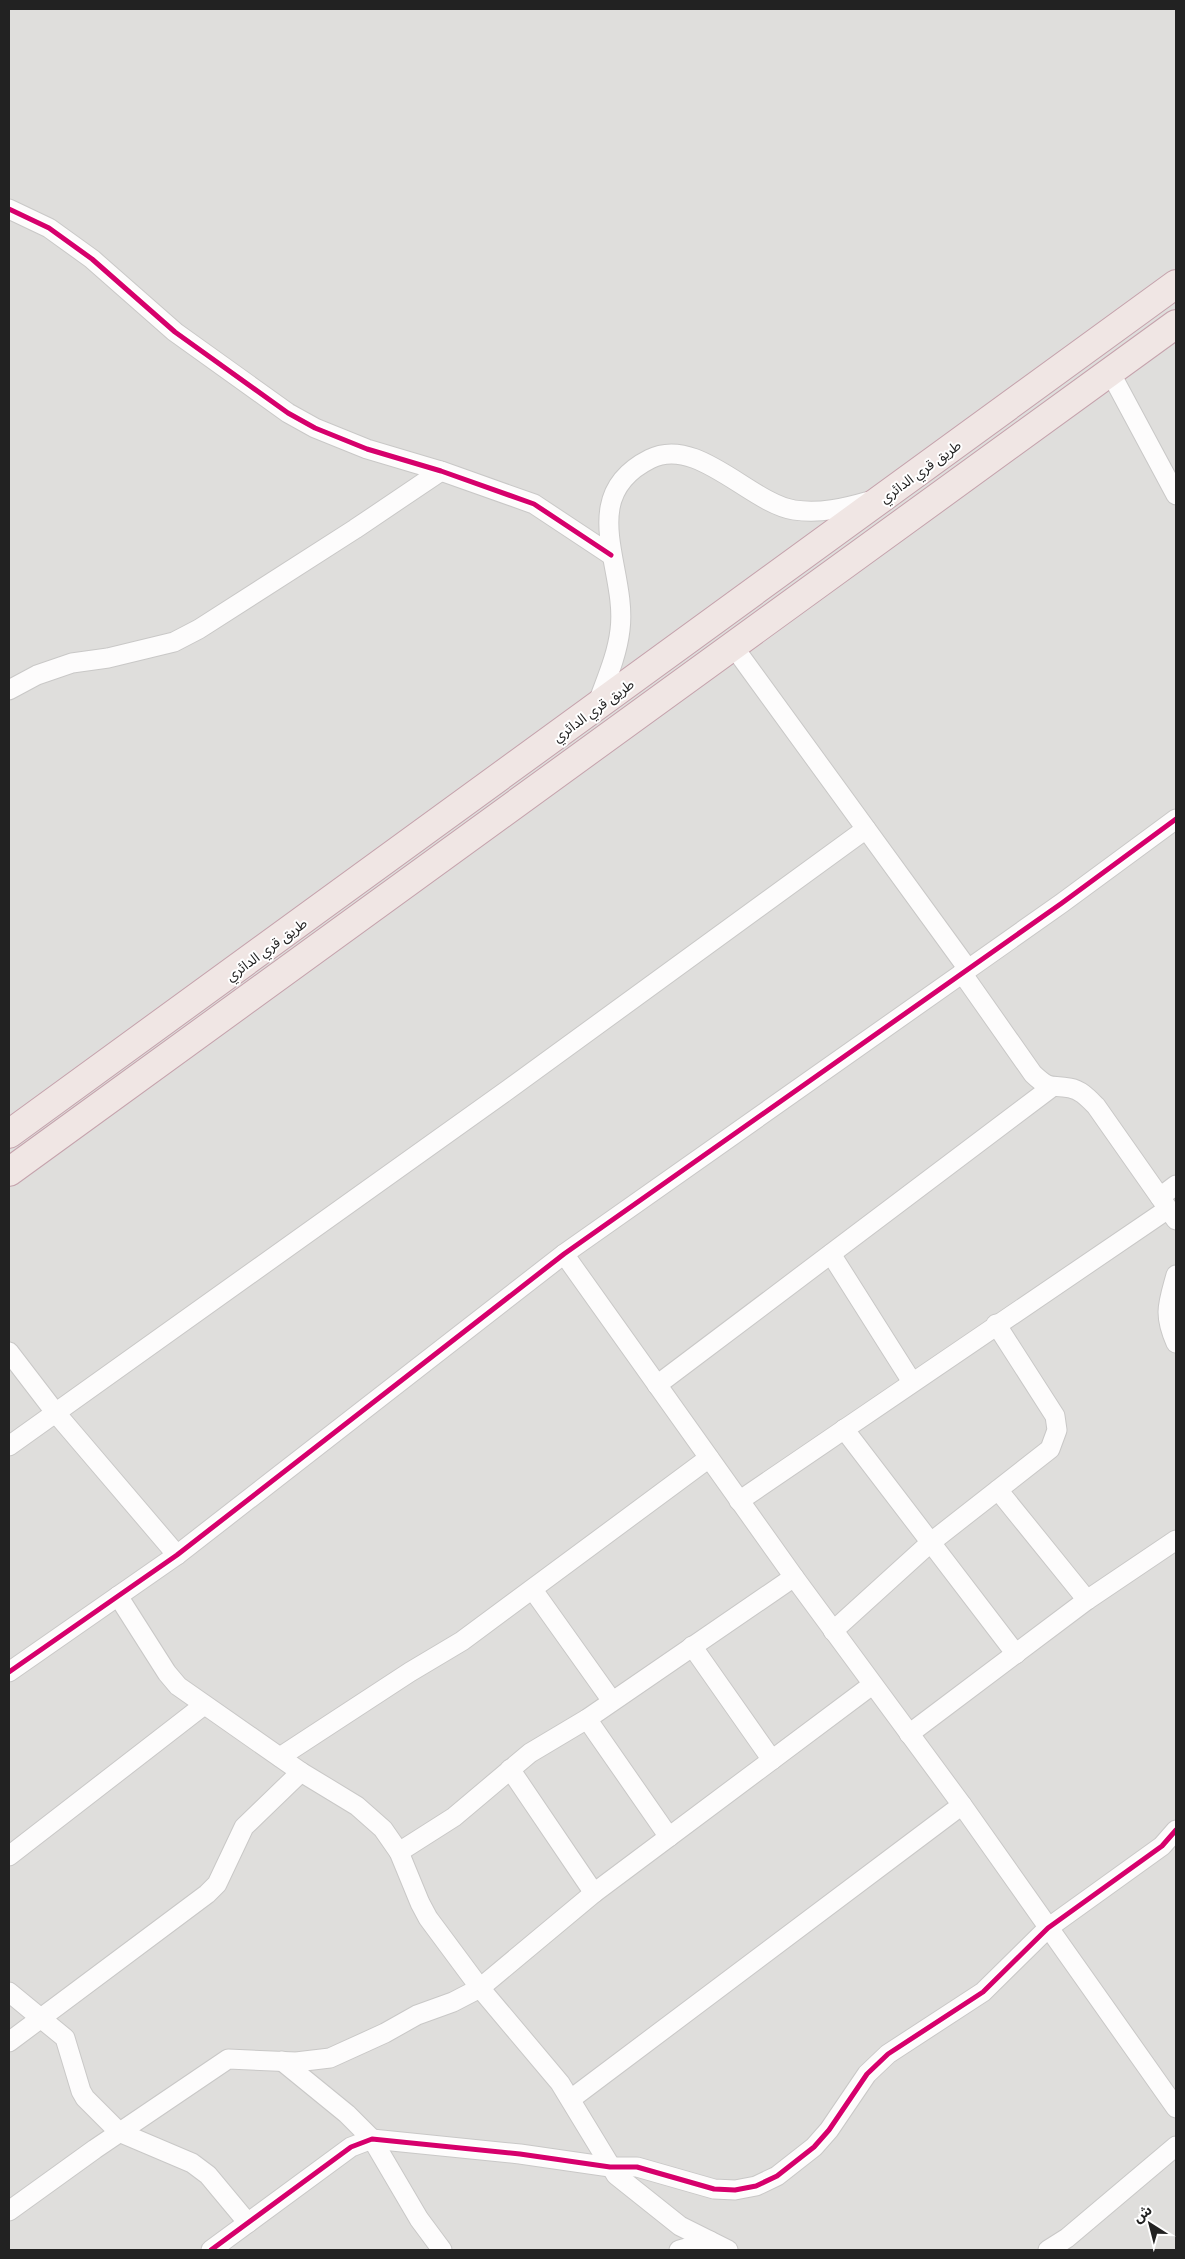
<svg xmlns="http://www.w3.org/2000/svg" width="1185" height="2259" viewBox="0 0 1185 2259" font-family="'Titillium Web','Noto Sans Arabic',sans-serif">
  <rect width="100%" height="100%" fill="#f0eeeb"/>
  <rect fill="#dfdedc" x="9" y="9" width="1167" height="2241"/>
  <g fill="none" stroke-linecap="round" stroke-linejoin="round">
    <defs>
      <g id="minor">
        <polyline points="9,209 49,228 92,259 175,332 288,413 315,428 367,449 441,471 534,504 611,555"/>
        <polyline points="1110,372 1176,495"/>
        <polyline points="733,646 968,969"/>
        <polyline points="9,690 37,675 72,663 108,658 174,642 199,629 355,529 441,471"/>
        <path d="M597 705C606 680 617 656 620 630 628 569 574 497 650 459 697 435 750 503 794 510 820 514 845 508 869 501"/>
        <path d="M962 973 1033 1074C1051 1091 1050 1084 1070 1088 1081 1090 1088 1098 1096 1106L1176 1220"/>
        <polyline points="1160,1197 1176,1185"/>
        <polyline points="564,1254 794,1577 962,1805 1176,2108"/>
        <polyline points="831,1254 912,1382"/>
        <path d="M1176 1275C1168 1304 1163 1314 1176 1343"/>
        <polyline points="9,1352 55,1412 177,1555"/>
        <polyline points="657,1385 1052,1087"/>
        <polyline points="844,1429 1016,1654"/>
        <polyline points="9,1446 509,1089 866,829"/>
        <polyline points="998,1490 1087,1600"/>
        <polyline points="739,1501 1168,1209"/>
        <polyline points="533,1590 612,1701"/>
        <polyline points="118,1596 167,1673 178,1686 301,1772 357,1806 383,1829 399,1852 420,1903 428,1918 480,1988 560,2083 616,2175 680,2226 728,2250"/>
        <polyline points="833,1631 930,1543 1050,1449 1057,1430 1055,1416 996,1324"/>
        <polyline points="692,1646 772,1760"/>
        <polyline points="9,1672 177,1555 564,1254 1062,903 1176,819"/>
        <polyline points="587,1719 669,1837"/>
        <polyline points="909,1734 1087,1600 1176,1540"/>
        <polyline points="280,1757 410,1672 462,1641 709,1458"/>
        <polyline points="510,1769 594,1893"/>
        <polyline points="399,1852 454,1817 530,1753 587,1719 794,1577"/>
        <polyline points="9,1856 204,1705"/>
        <polyline points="9,1992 65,2038 81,2091 85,2098 119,2132 192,2163 208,2175 248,2223"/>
        <polyline points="9,2042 207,1894 217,1884 244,1827 301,1772"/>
        <polyline points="282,2061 347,2114 372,2139 419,2219 442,2250"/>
        <polyline points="571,2099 962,1805"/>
        <polyline points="9,2211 95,2149 228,2059 296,2062 330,2058 385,2033 417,2015 453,2002 480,1988 594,1893 872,1685"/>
        <polyline points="211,2250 351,2147 372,2139 520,2154 610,2167 637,2167 714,2189 735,2190 756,2186 777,2176 814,2147 829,2130 867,2074 888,2054 983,1992 1048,1928 1162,1846 1176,1830"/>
        <polyline points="679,2250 710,2241"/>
        <polyline points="1048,2250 1067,2238 1176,2146"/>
      </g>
      <g id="trunk">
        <polyline points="9,1134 1176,284"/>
        <polyline points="9,1172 1176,324"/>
      </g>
    </defs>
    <use href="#minor" stroke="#c9c8c7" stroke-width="21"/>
    <use href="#trunk" stroke="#c5a2ac" stroke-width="30"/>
    <use href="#minor" stroke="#fdfcfc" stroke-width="19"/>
    <use href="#trunk" stroke="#f0e6e4" stroke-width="28"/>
    <defs>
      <g id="cycleway">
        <polyline points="9,209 49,228 92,259 175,332 288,413 315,428 367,449 441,471 534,504 611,555"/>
        <polyline points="9,1672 177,1555 564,1254 1062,903 1176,819"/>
        <polyline points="211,2250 351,2147 372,2139 520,2154 610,2167 637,2167 714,2189 735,2190 756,2186 777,2176 814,2147 829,2130 867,2074 888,2054 983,1992 1048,1928 1162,1846 1176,1830"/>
      </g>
    </defs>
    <use href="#cycleway" stroke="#fff" stroke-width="8"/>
    <use href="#cycleway" stroke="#d6006c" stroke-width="5"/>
  </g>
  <g text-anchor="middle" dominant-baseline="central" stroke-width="4" stroke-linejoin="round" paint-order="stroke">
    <g font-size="14" fill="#222" stroke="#fff">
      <text transform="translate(920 471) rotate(-36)">طريق قري الدائري</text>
      <text transform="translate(593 710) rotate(-36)">طريق قري الدائري</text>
      <text transform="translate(266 949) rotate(-36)">طريق قري الدائري</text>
    </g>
  </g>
  <rect width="1185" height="2259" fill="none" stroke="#222222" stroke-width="20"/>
  <g transform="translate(1150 2224) rotate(324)" stroke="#ffffff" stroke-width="4" paint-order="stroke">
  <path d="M0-4L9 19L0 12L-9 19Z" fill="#222222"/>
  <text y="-8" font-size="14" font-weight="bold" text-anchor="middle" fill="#222222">ش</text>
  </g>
</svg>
